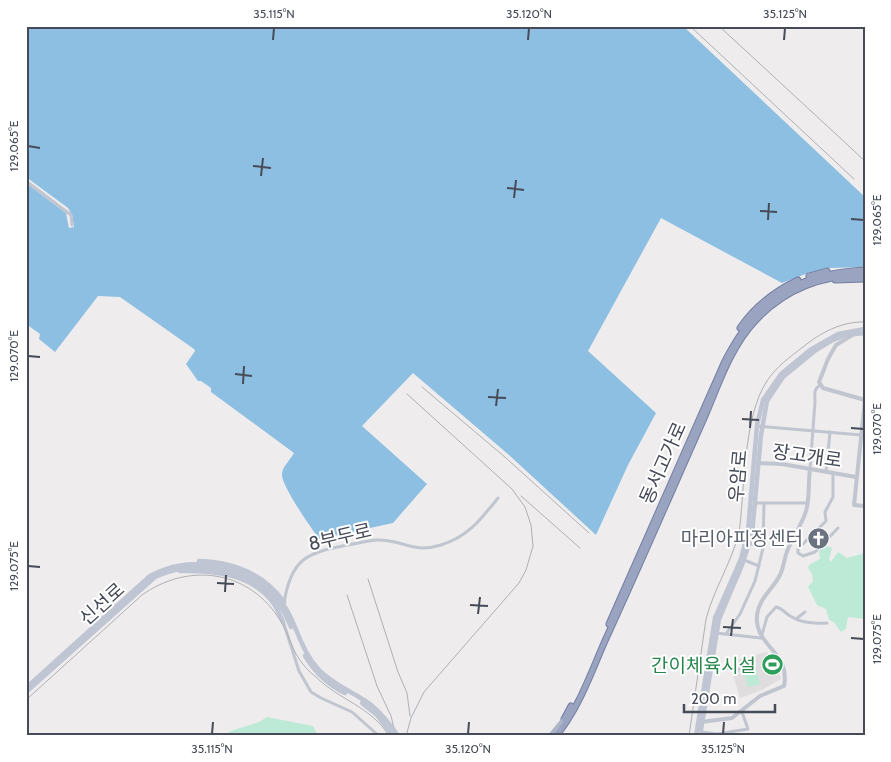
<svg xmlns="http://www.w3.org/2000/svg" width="891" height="762" viewBox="0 0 891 762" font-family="Cabin,'Noto Sans KR',sans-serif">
  <rect width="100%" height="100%" fill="#eeecec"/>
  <polygon fill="#dfdddd" points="767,652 770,657 775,658 781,679 762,690 740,698 732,671 739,669 736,660"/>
  <g fill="#bcead7">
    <polygon points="825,545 832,548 829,559 831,562 838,552 847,558 865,553 865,619 848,617 846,629 841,632 834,622 829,620 826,609 817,605 808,587 813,581 812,574 808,568 809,565 820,559 819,551"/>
    <polygon points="754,660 760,684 748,687 742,663"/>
    <path d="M267 717 313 726 318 736H223C236 726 254 727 267 717Z"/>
  </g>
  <path fill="#8dbfe3" d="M26 26H683L865 197V267L830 268 808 273 782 283 661 218 588 351 656 413 628 465 596 535 509 455 413 373 362 426 427 484 393 523 319 539C311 527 281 486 282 474 282 467 291 459 294 453L211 392V388L201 381H198L186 364 195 351 194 349 120 297 98 296 55 352 39 339 40 334 26 324V183L66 213 69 228 74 227 72 215 68 208 26 177Z"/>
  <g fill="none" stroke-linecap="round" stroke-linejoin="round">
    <defs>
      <g id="trunk">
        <polyline points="809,276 827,271"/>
        <polyline points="835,280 865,279"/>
        <path d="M740 328C755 306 775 291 798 280"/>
        <path d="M609 624 725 361C756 300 796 273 865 270"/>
        <polyline points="564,719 571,706"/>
        <path d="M556 736C581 706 593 666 609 632 642 560 673 488 705 416 719 383 731 346 756 320 786 288 822 276 865 274"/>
      </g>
    </defs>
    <use href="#trunk" stroke="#727fa3" stroke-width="7"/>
    <g stroke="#c0c5d0" stroke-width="3">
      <polyline points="26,181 71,215 72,225"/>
      <polyline points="757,426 861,435"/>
      <path d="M810 469 815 402C815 394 813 390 820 385"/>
      <polyline points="826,472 830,432"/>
      <polyline points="833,474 833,497 825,512 826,521 798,549 798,553 803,556 815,552 838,528"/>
      <polyline points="755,503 807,503"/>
      <polyline points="749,543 763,548"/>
      <polyline points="744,560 759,566"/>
      <path d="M284 603C291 559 306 553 347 545 357 544 368 540 377 540 402 539 412 554 441 545 468 537 481 519 498 498"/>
      <polyline points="796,619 805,612"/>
      <polyline points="283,621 299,671 311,692 321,698 352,712 379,736"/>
      <path d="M716 633 761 638 767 617 776 607C782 608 785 613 790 616 801 623 814 624 827 623"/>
      <polyline points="726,634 740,614 755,581 763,548 764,503"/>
      <polyline points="710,668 739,669"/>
      <polyline points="701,732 717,734 748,729 742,712"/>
    </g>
    <g stroke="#c0c5d0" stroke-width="4">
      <polyline points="854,334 836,345 828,359 819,382 823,388 865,400"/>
      <polyline points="865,400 854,505 865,506"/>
      <polyline points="756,463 782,464 856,477"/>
      <path d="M701 722 732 718 760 696 784 686C791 651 754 647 757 615 759 598 773 589 780 575 784 567 784 558 788 549 793 537 802 524 806 511 810 498 808 482 810 469"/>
    </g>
    <g stroke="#bfc5d3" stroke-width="4.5">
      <path d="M199 561C234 562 263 573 284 602"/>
      <path d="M180 571C214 570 253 574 274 604 278 610 280 616 283 622"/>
      <path d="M26 688 150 576C170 565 188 563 210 565"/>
      <path d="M26 692 155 577C174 568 190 567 210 568"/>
      <polyline points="362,703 377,715 393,736"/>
      <polyline points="696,736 715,618 741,559 748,531 757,425 763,400 781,374 810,350 838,334 865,329"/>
      <polyline points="700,736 719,619 742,565 752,534 761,435 767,401 783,377 816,350 831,341 845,335 865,333"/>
    </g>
    <polyline stroke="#adb5c9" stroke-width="4.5" points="550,736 564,719"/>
    <use href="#trunk" stroke="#9aa4c0" stroke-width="5"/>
    <g stroke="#aeb0b6" stroke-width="1">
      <polyline points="690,26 854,179"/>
      <polyline points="719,26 865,161"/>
      <polyline points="422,387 506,458 589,533"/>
      <polyline points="521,496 580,548"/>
      <polyline points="368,579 398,672 407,693 410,716"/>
      <polyline points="347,595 377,686 391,716 396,736"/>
      <path d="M26 700 142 595C187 563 246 569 278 617 286 628 290 642 296 654 301 663 308 671 316 677 339 700 372 707 389 736"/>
      <polyline points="406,736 411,718 424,692 519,583 526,570 533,546 531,525 525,507 512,489 407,394"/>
      <path d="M689 736 706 619C714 589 731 563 739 533 745 489 743 417 767 381 776 367 790 357 803 347 820 333 842 321 865 322"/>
    </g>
    <g stroke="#bfc5d3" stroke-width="4.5">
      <path d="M210 565C245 569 274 583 290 616 299 635 304 654 319 670 334 685 353 692 370 704 381 713 390 724 398 736"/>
      <path d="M210 568C250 573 276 589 291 627"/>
      <path d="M305 656C315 672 328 685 345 693"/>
    </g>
  </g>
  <path fill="none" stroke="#464b57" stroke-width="2" d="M273 40 274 28M528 40 529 28M784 40 785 28M28 146 40 148M253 166 271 168M261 176 263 158M507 188 524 190M514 198 516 180M760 211 777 212M851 219 864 220M768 220 769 203M28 356 40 357M235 374 252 376M243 384 244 366M488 397 506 398M496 406 498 389M742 419 759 420M750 428 751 411M851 428 864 429M28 566 40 567M217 583 234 584M225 592 226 575M470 605 488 606M478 614 480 597M723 627 741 628M731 636 733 619M851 638 864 639M212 734 213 722M468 734 469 722M723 734 724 722"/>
  <defs>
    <symbol id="church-disc" viewBox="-11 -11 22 22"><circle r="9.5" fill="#6b7280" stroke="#fff"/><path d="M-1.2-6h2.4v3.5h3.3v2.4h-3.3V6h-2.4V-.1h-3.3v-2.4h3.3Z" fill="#fff"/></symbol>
    <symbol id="stadium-disc" viewBox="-11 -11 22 22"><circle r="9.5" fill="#2e9e5b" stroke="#fff"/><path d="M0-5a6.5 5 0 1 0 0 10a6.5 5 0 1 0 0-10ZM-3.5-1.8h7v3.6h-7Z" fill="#fff"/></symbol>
  </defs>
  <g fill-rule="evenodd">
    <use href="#church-disc" x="806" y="526" width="25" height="25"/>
    <use href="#stadium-disc" x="760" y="652" width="25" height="25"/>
  </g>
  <g text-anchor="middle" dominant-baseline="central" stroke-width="4" stroke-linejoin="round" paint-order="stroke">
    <g font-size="19" fill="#464b57" stroke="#fff">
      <text transform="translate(807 456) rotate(8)">장고개로</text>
      <text transform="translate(663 463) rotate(-66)">동서고가로</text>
      <text transform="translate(738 476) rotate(-85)">우암로</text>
      <text transform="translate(340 537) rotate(-13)">8부두로</text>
      <text transform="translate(102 604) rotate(-42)">신선로</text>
    </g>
    <g font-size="19" fill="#5b616d" stroke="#fff" text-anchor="end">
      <text x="803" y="538">마리아피정센터</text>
    </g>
    <g font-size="19" fill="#27864d" stroke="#fff" text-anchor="end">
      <text x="756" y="665">간이체육시설</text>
    </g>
  </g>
  <rect width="891" height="762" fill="none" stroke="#ffffff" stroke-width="55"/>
  <path d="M684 704v8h91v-8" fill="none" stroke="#464b57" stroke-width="2.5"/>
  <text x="691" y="704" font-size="15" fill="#464b57" stroke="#ffffff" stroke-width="4" paint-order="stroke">200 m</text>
  <rect x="28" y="28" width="836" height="706" fill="none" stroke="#464b57" stroke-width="2"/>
  <g font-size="12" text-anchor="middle" fill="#464b57">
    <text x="274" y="18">35.115°N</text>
    <text x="529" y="18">35.120°N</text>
    <text x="785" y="18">35.125°N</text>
    <text transform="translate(14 146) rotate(-90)" y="4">129.065°E</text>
    <text transform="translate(877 220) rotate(-90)" y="4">129.065°E</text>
    <text transform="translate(14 356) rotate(-90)" y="4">129.070°E</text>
    <text transform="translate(877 429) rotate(-90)" y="4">129.070°E</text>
    <text transform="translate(14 566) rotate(-90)" y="4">129.075°E</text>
    <text transform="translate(877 639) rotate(-90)" y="4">129.075°E</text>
    <text x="212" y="753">35.115°N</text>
    <text x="468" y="753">35.120°N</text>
    <text x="723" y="753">35.125°N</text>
  </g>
</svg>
